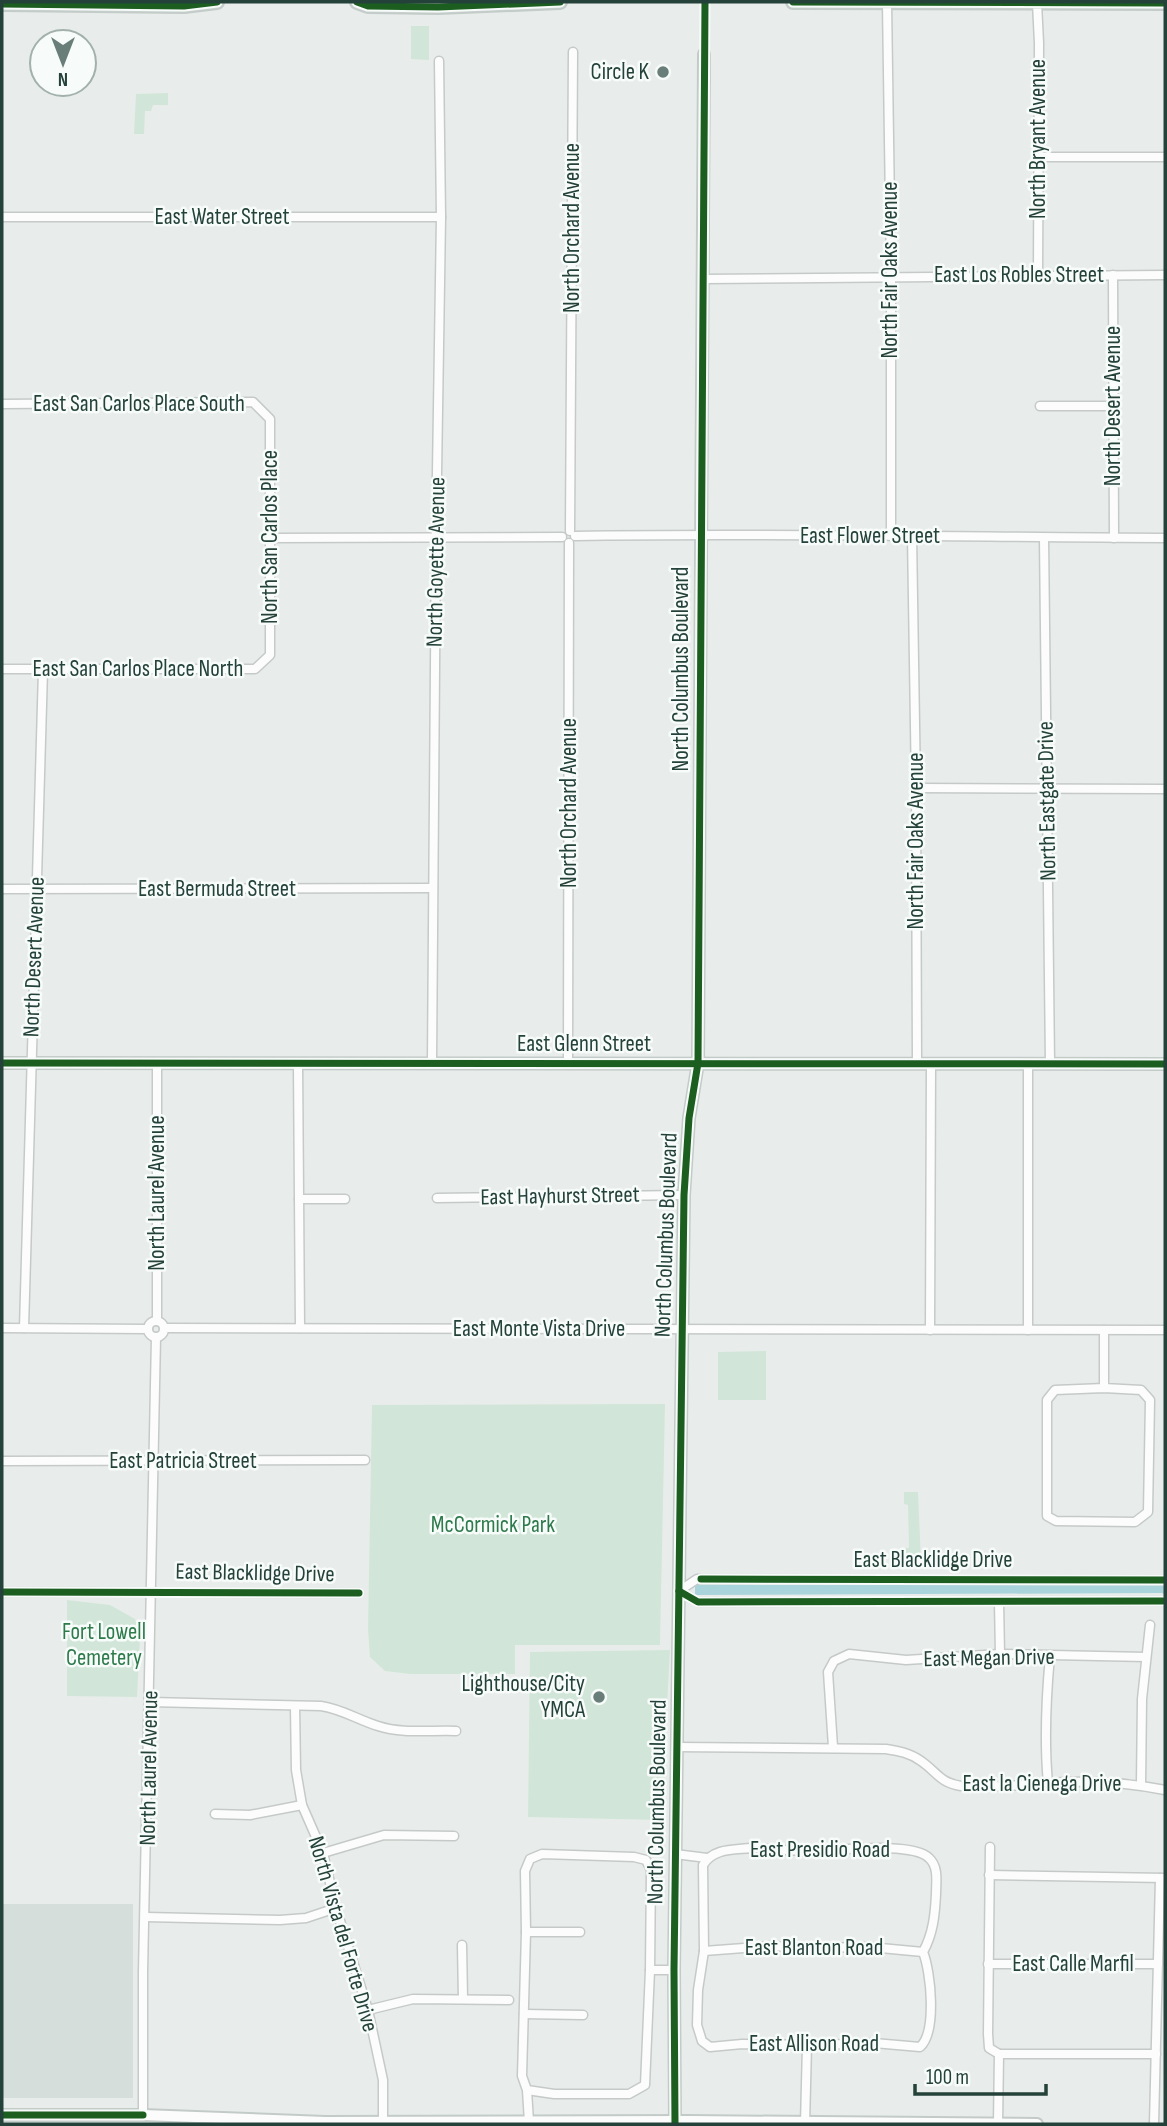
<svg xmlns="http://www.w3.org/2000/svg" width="1167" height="2126" viewBox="0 0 1167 2126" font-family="'Sofia Sans Condensed',sans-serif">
  <rect width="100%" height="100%" fill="#e8edeb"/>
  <rect fill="#d6dedb" x="2" y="1904" width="131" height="194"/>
  <g fill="#d1e6d8">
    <polygon points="411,26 429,26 429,60 411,59"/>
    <polygon points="168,93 168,105 153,105 151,111 145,111 144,134 134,134 136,94"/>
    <polygon points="766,1351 766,1400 718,1400 718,1352"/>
    <polygon points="665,1404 660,1645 515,1645 515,1674 410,1674 385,1671 370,1657 368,1630 372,1405"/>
    <polygon points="904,1492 918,1492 921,1562 904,1561 904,1548 909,1548 908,1505 904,1504"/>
    <polygon points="67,1600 110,1605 135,1619 140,1638 137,1697 67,1696"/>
    <polygon points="670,1650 661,1820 528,1817 530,1652"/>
  </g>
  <polygon fill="#a9d4db" points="695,1583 1165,1585 1165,1595 1162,1593 695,1595"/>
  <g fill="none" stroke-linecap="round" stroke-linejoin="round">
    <defs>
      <g id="street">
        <polyline points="887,3 891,276 891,536"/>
        <polyline points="1037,3 1039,43 1038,275"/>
        <polyline points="1037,157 1165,157"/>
        <polyline points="2,217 441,217"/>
        <polyline points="1113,275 1114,538"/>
        <polyline points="704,279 1165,275"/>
        <polyline points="2,404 253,402 270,419 270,655 255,669 2,669"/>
        <polyline points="1040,406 1112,406"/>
        <polyline points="570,531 573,52"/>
        <polyline points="912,535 916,788 917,1063"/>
        <path d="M575 536C772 533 969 537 1165 538"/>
        <polyline points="270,538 562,537"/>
        <polyline points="1044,538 1050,1064"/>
        <polyline points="916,788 1165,789"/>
        <polyline points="2,889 433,888"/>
        <polyline points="432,1062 436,537 441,217 439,61"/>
        <polyline points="568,1063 569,543"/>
        <polyline points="298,1064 300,1328"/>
        <polyline points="437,1198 684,1195"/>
        <polyline points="299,1199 345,1199"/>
        <circle cx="156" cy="1329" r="8"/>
        <polyline points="157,1321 157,1064"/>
        <polyline points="2,1328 148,1329"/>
        <polyline points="24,1328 43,670"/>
        <polyline points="164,1328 1165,1330"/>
        <polyline points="930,1330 931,1063"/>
        <polyline points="1028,1330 1028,1064"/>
        <polyline points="1104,1330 1104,1388 1055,1390 1047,1400 1047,1516 1056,1521 1135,1522 1148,1512 1150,1400 1141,1390 1104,1388"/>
        <polyline points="2,1461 365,1460"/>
        <polyline points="1165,1580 697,1579 679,1591 698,1602 1165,1601"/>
        <polyline points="2,1592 359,1593"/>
        <polyline points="999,1602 1000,1654"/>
        <path d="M150 1702 321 1706C342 1709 358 1720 378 1726 402 1734 430 1730 456 1731"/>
        <polyline points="295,1706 296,1770 302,1805 323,1853 336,1908 368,2010 383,2080 383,2122"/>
        <path d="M677 1747 886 1749C899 1751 910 1753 921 1761 937 1772 940 1783 961 1786 997 1789 1033 1783 1069 1782 1101 1781 1134 1784 1165 1790"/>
        <polyline points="833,1747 828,1672 834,1661 849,1654 906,1660 1000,1654 1146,1657"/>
        <path d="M1048 1783C1044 1741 1046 1699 1050 1656"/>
        <polyline points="1141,1785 1142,1699 1150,1625"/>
        <polyline points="215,1814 250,1815 302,1805"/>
        <polyline points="990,1847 988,2034 989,2048 999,2054"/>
        <path d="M751 1848C771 1849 791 1851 811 1851 836 1851 912 1841 929 1858 939 1867 936 1882 936 1894 935 1915 933 1934 923 1952 931 1972 937 2032 920 2047L874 2043 819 2045 742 2044 710 2047 702 2041 697 2025 698 1990 704 1951 703 1865C713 1848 734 1850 751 1848Z"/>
        <polyline points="323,1853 384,1835 454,1836"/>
        <polyline points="675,1854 707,1858"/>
        <polyline points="989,1875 1165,1878"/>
        <polyline points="146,1917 280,1920 306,1918 336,1908"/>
        <polyline points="526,1932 580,1932"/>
        <polyline points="462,1945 463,1999"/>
        <polyline points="704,1951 772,1946 803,1948 870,1947 923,1952"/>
        <polyline points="988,1964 1158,1964"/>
        <polyline points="650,1970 674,1970"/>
        <polyline points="368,2010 413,1999 509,2000"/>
        <polyline points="524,2014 583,2015"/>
        <polyline points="999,2054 1156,2054"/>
        <polyline points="527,2090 554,2094 629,2094 645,2085 650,1970 651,1870 646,1860 634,1857 542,1854 530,1859 525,1871 526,1932 522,2076 527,2090 529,2122"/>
        <polyline points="143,2115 143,1972 156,1337"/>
        <polyline points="805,2124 807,2045"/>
        <polyline points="998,2124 999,2054"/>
        <polyline points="1154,2124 1160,1878"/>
      </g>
      <g id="secondary">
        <polyline points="2,1063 1165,1064"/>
        <polyline points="2,2115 143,2115 325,2122 690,2121 1037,2124"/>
        <polyline points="675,2124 674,1970 684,1195 689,1118 698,1063 704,54"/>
      </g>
      <g id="primary">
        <polyline points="357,2 368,6 438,7 560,2"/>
        <polyline points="793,2 1165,3"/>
        <polyline points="2,4 184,6 217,2"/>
      </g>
    </defs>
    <use href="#street" stroke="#c5cac8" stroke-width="11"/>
    <use href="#secondary" stroke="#c3cbc8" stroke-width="14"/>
    <use href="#primary" stroke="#c3ccc9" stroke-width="16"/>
    <use href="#street" stroke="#fcfcfc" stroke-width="8"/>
    <use href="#secondary" stroke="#fcfcfc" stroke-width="10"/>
    <use href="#primary" stroke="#cfd7d5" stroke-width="12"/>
    <defs>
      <g id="cycleway">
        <polyline points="357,2 368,6 438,7 560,2"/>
        <polyline points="793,2 1165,3"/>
        <polyline points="2,4 184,6 217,2"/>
        <polyline points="2,1063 1165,1064"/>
        <polyline points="701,1579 1165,1580"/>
        <polyline points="679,1591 698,1602 1163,1601"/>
        <polyline points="2,1592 359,1593"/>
        <polyline points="2,2115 143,2115"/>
        <polyline points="675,2124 674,1970 684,1195 689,1118 698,1063 705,2"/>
      </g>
    </defs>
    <use href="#cycleway" stroke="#f7fbf9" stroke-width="11"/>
    <use href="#cycleway" stroke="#1b5e20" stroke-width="7"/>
  </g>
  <g fill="#697e78" stroke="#f7fbf9" stroke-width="2.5">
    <circle cx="663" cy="72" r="7"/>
    <circle cx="599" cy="1697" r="7"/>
  </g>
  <g text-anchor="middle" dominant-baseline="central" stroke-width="5" stroke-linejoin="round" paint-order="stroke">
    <g font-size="23" fill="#24423a" stroke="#f7fbf9" text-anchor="end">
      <text x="649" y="72">Circle K</text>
      <text x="585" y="1684">Lighthouse/City<tspan x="585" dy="26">YMCA</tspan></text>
    </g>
    <g font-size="23" fill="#24423a" stroke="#f7fbf9">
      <text transform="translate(1038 139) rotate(-90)">North Bryant Avenue</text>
      <text x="222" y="217">East Water Street</text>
      <text transform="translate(572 228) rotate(-90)">North Orchard Avenue</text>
      <text transform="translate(890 270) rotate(-90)">North Fair Oaks Avenue</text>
      <text x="1019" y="275">East Los Robles Street</text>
      <text x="139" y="404">East San Carlos Place South</text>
      <text transform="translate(1113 406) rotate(-90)">North Desert Avenue</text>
      <text x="870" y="536">East Flower Street</text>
      <text transform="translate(270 537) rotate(-90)">North San Carlos Place</text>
      <text transform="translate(436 562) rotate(-89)">North Goyette Avenue</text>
      <text x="138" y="669">East San Carlos Place North</text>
      <text transform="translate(681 669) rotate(-90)">North Columbus Boulevard</text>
      <text transform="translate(1047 801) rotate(-91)">North Eastgate Drive</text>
      <text transform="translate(569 803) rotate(-90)">North Orchard Avenue</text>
      <text transform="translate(916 841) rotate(-90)">North Fair Oaks Avenue</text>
      <text x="217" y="889">East Bermuda Street</text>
      <text transform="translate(34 957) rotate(-88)">North Desert Avenue</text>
      <text x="584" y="1044">East Glenn Street</text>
      <text transform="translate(157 1193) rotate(-90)">North Laurel Avenue</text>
      <text transform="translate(560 1196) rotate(-1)">East Hayhurst Street</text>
      <text transform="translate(666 1235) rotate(-88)">North Columbus Boulevard</text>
      <text x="539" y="1329">East Monte Vista Drive</text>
      <text x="183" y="1461">East Patricia Street</text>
      <text x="933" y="1560">East Blacklidge Drive</text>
      <text transform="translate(255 1573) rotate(1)">East Blacklidge Drive</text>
      <text transform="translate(989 1658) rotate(-1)">East Megan Drive</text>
      <text transform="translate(149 1768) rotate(-89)">North Laurel Avenue</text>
      <text x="1042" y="1784">East la Cienega Drive</text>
      <text transform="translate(657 1802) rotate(-89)">North Columbus Boulevard</text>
      <text x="820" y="1850">East Presidio Road</text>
      <text transform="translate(343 1934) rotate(74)">North Vista del Forte Drive</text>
      <text x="814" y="1948">East Blanton Road</text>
      <text x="1073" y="1964">East Calle Marfil</text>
      <text x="814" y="2044">East Allison Road</text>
    </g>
    <g font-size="23" fill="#2d7a4b" stroke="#f7fbf9">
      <text x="493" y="1525">McCormick Park</text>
      <text x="104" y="1632">Fort Lowell<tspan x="104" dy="26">Cemetery</tspan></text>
    </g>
  </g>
  <rect width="1167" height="2126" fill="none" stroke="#24423a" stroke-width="7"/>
  <g transform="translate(63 63) rotate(180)"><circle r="33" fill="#f7fbf9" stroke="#a3b1ad" stroke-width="2"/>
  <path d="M0-5L12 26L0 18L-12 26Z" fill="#697e78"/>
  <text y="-10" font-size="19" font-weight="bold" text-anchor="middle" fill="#24423a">N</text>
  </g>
  <path d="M915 2084v10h131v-10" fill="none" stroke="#24423a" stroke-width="3.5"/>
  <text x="926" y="2084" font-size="21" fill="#24423a" stroke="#f7fbf9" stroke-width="5" paint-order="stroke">100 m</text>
</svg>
